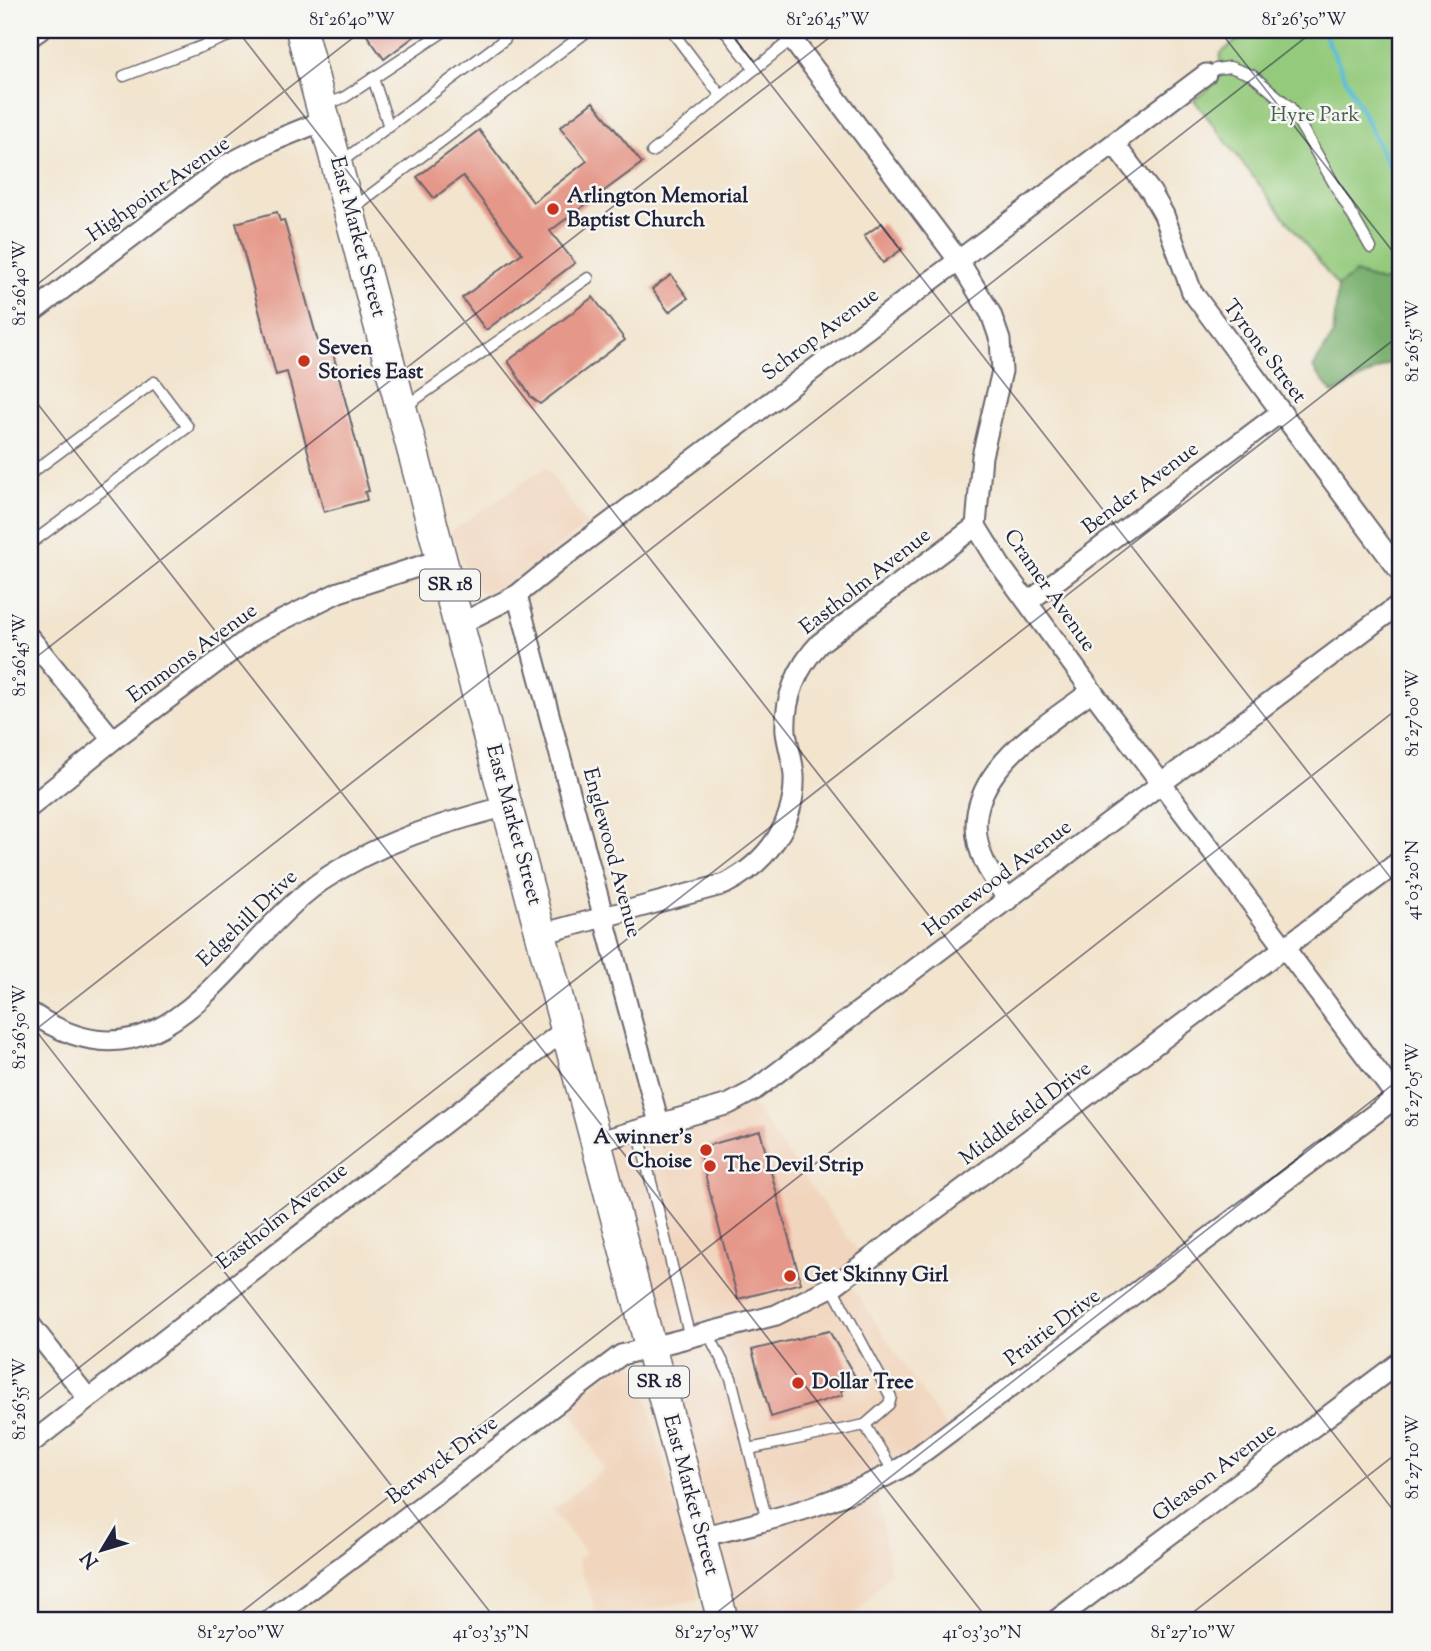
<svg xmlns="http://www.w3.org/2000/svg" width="1431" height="1651" viewBox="0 0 1431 1651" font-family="'Sorts Mill Goudy',serif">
  <rect width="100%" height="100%" fill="#f6f6f2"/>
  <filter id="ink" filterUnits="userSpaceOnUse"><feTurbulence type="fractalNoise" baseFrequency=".0143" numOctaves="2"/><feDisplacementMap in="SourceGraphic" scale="14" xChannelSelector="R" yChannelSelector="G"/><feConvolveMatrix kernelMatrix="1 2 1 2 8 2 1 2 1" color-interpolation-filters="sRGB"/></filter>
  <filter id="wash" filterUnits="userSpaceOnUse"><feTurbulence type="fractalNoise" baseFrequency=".00686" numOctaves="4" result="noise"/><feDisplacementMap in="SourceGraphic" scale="28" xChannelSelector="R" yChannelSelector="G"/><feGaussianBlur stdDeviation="1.57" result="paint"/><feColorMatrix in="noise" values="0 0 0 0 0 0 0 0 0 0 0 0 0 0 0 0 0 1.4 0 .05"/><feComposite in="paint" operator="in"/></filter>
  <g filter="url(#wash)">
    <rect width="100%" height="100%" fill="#f2e4cd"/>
    <g fill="#f1d5bd">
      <polygon points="546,467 587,525 509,584 486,593 473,587 450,532"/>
      <polygon points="745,1095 866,1263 846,1278 950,1434 876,1483 890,1573 850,1621 723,1621 596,1142"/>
      <polygon points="628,1362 639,1369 700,1599 600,1621 577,1560 586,1553 553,1510 604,1469 567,1402"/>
    </g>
    <polygon fill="#94ca7c" stroke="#5b765c" stroke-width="2" points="1250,30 1401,30 1401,308 1368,325 1194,100 1218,81 1221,53"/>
    <polygon fill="#77ae6c" stroke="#4c6854" stroke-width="2" points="1355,273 1382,282 1401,276 1401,357 1333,394 1313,368 1333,335 1338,286"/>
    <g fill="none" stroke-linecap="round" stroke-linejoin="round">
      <polyline stroke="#56bbd5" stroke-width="5" points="1322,30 1401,191"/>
    </g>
    <g id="blocks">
      <g fill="#e59889">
        <polygon points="363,30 423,30 384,59"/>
        <polygon points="593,102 642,163 550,231 575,263 486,330 462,298 522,253 463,176 434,198 417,177 479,130 533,202 587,161 560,127"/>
        <polygon points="277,212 280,221 284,220 320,349 331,346 369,491 365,492 367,500 324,512 287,372 276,375 236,223"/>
        <polygon points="882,223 902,249 883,263 864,236"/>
        <polygon points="671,275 688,298 669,312 652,289"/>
        <polygon points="593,297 625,340 540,404 531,397 508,361"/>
        <polygon points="760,1131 801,1283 738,1299 698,1148"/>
        <polygon points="829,1331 857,1380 841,1391 843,1395 771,1417 752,1350"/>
      </g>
    </g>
  </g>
  <g filter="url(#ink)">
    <use href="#blocks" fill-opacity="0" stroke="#6b666e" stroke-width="2"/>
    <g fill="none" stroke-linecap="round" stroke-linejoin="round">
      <defs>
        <g id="lane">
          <polyline points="671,30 721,96"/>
          <polyline points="724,30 755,69"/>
          <polyline points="1206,74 1216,69 1230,67 1252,75 1290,107 1371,248"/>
          <polyline points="124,76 234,34 233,30"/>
          <polyline points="373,78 389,127"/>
          <polyline points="325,105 345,97 446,30"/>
          <polyline points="652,152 792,39"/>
          <polyline points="341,162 505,39 509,30"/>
          <polyline points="353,208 589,30"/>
          <polyline points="406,406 588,278"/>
          <polyline points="30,474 154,382 188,427 30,544"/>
          <polyline points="638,1130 690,1338"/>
          <polyline points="832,1287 891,1397 889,1404 865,1425"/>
          <polyline points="709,1335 731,1378 767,1521"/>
          <polyline points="749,1449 865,1425 894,1472"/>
        </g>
        <g id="street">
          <polyline points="785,30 959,261 991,314 1000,340 1002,371 982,456 976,526 1000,565 1092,691 1401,1103"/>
          <polyline points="30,37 40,30"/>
          <polyline points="1115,145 1151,192 1164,215 1192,292 1401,573"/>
          <polyline points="30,314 226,165 273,141 325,120"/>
          <polyline points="517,595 659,1123"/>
          <polyline points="1028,602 1281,412"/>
          <polyline points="460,624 517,595 560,560 1206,74"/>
          <polyline points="30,638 113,740"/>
          <polyline points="30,807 113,740 256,633 339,592 442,559"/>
          <path d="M1008 900C1000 888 991 876 985 863 947 782 1039 730 1092 691"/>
          <path d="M541 934 725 884C767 863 796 823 794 775 793 761 788 747 786 732 784 699 797 667 820 643L976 526"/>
          <path d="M30 1012C165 1105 225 950 320 882 378 842 440 824 507 806"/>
          <polyline points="596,1142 729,1104 753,1091 1401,603"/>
          <polyline points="30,1324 87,1397"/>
          <polyline points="30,1444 567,1028"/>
          <path d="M700 1537C773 1520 841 1503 906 1465L1401 1094"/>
          <polyline points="269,1621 621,1355 776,1315 835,1285 1401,860"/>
          <polyline points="1055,1621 1401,1361"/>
        </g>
        <polyline id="primary" points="301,30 723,1621"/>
      </defs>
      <use href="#lane" stroke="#6b666e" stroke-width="13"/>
      <use href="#street" stroke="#6b666e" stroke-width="23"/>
      <use href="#primary" stroke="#6b666e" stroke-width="33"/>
      <use href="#lane" stroke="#fff" stroke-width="10"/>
      <use href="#street" stroke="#fff" stroke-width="19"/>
      <use href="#primary" stroke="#fff" stroke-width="30"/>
    </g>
  </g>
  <path fill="none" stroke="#22223b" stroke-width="2" stroke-opacity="0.45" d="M237 30 1401 1520M728 30 1401 891M1219 30 1401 262M30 290 363 30M30 394 989 1621M30 662 839 30M30 1023 497 1621M30 1034 1315 30M30 1406 1401 334M230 1621 1401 706M706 1621 1401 1078M1182 1621 1401 1450"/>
  <g fill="#c8321e" stroke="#f6f6f2" stroke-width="2.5">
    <circle cx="553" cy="209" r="7"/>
    <circle cx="304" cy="361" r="7"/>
    <circle cx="706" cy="1150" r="7"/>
    <circle cx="710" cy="1166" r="7"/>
    <circle cx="790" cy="1276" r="7"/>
    <circle cx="798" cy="1383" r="7"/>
  </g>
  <g text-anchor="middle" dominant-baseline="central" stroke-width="5" stroke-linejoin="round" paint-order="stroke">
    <g fill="#f6f6f2" stroke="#626272" stroke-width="2">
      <rect x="420" y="569.5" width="60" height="31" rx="5"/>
      <rect x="629" y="1366.5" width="60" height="31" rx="5"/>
    </g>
    <g font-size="19" font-weight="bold" fill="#22223b">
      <text x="450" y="585">SR 18</text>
      <text x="659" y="1382">SR 18</text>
    </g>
    <g font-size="21" fill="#4a5d52" stroke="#f6f6f2">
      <text x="1315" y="116">Hyre Park</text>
    </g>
    <g font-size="21" fill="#22223b" stroke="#f6f6f2">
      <text transform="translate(159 190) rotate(-35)">Highpoint Avenue</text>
      <text transform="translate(357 237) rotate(75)">East Market Street</text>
      <text transform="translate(821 335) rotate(-37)">Schrop Avenue</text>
      <text transform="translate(1264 352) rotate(53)">Tyrone Street</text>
      <text transform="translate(1141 489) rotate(-37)">Bender Avenue</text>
      <text transform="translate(866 582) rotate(-38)">Eastholm Avenue</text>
      <text transform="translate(1049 591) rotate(55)">Cramer Avenue</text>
      <text transform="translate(193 654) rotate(-36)">Emmons Avenue</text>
      <text transform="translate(513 825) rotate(75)">East Market Street</text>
      <text transform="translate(611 853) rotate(75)">Englewood Avenue</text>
      <text transform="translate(998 879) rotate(-37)">Homewood Avenue</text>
      <text transform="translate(248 919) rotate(-44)">Edgehill Drive</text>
      <text transform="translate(1026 1114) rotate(-37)">Middlefield Drive</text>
      <text transform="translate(283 1217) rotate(-38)">Eastholm Avenue</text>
      <text transform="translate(1053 1328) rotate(-37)">Prairie Drive</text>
      <text transform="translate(443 1461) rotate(-37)">Berwyck Drive</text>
      <text transform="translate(1215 1473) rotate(-37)">Gleason Avenue</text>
      <text transform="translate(690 1495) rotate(75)">East Market Street</text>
    </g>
    <g font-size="21" font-weight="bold" fill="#22223b" stroke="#f6f6f2" text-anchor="start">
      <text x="567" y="197">Arlington Memorial<tspan x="567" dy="24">Baptist Church</tspan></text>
      <text x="318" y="349">Seven<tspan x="318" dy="24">Stories East</tspan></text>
      <text x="692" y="1138" text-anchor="end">A winner's<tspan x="692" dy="24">Choise</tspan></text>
      <text x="724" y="1166">The Devil Strip</text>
      <text x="804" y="1276">Get Skinny Girl</text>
      <text x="812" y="1383">Dollar Tree</text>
    </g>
  </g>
  <rect width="1431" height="1651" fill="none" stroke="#f6f6f2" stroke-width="77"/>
  <g transform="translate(102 1550) rotate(232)" stroke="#f6f6f2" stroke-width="5" paint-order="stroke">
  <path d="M0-5L12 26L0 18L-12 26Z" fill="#22223b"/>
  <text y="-10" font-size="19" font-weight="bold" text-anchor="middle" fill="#22223b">N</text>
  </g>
  <rect x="38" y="38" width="1354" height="1574" fill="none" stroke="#22223b" stroke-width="2.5"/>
  <g font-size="18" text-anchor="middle" fill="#22223b">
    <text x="352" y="25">81°26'40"W</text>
    <text x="828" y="25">81°26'45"W</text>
    <text x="1304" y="25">81°26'50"W</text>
    <text transform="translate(19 283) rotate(-90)" y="6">81°26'40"W</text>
    <text transform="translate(1412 341) rotate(-90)" y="6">81°26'55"W</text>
    <text transform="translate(19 655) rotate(-90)" y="6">81°26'45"W</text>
    <text transform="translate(1412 713) rotate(-90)" y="6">81°27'00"W</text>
    <text transform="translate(1412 880) rotate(-90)" y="6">41°03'20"N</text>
    <text transform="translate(19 1027) rotate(-90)" y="6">81°26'50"W</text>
    <text transform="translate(1412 1085) rotate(-90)" y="6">81°27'05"W</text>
    <text transform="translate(19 1399) rotate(-90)" y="6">81°26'55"W</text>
    <text transform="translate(1412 1457) rotate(-90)" y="6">81°27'10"W</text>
    <text x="241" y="1638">81°27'00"W</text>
    <text x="491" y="1638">41°03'35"N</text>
    <text x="717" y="1638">81°27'05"W</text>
    <text x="982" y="1638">41°03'30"N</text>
    <text x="1193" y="1638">81°27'10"W</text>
  </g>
</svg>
